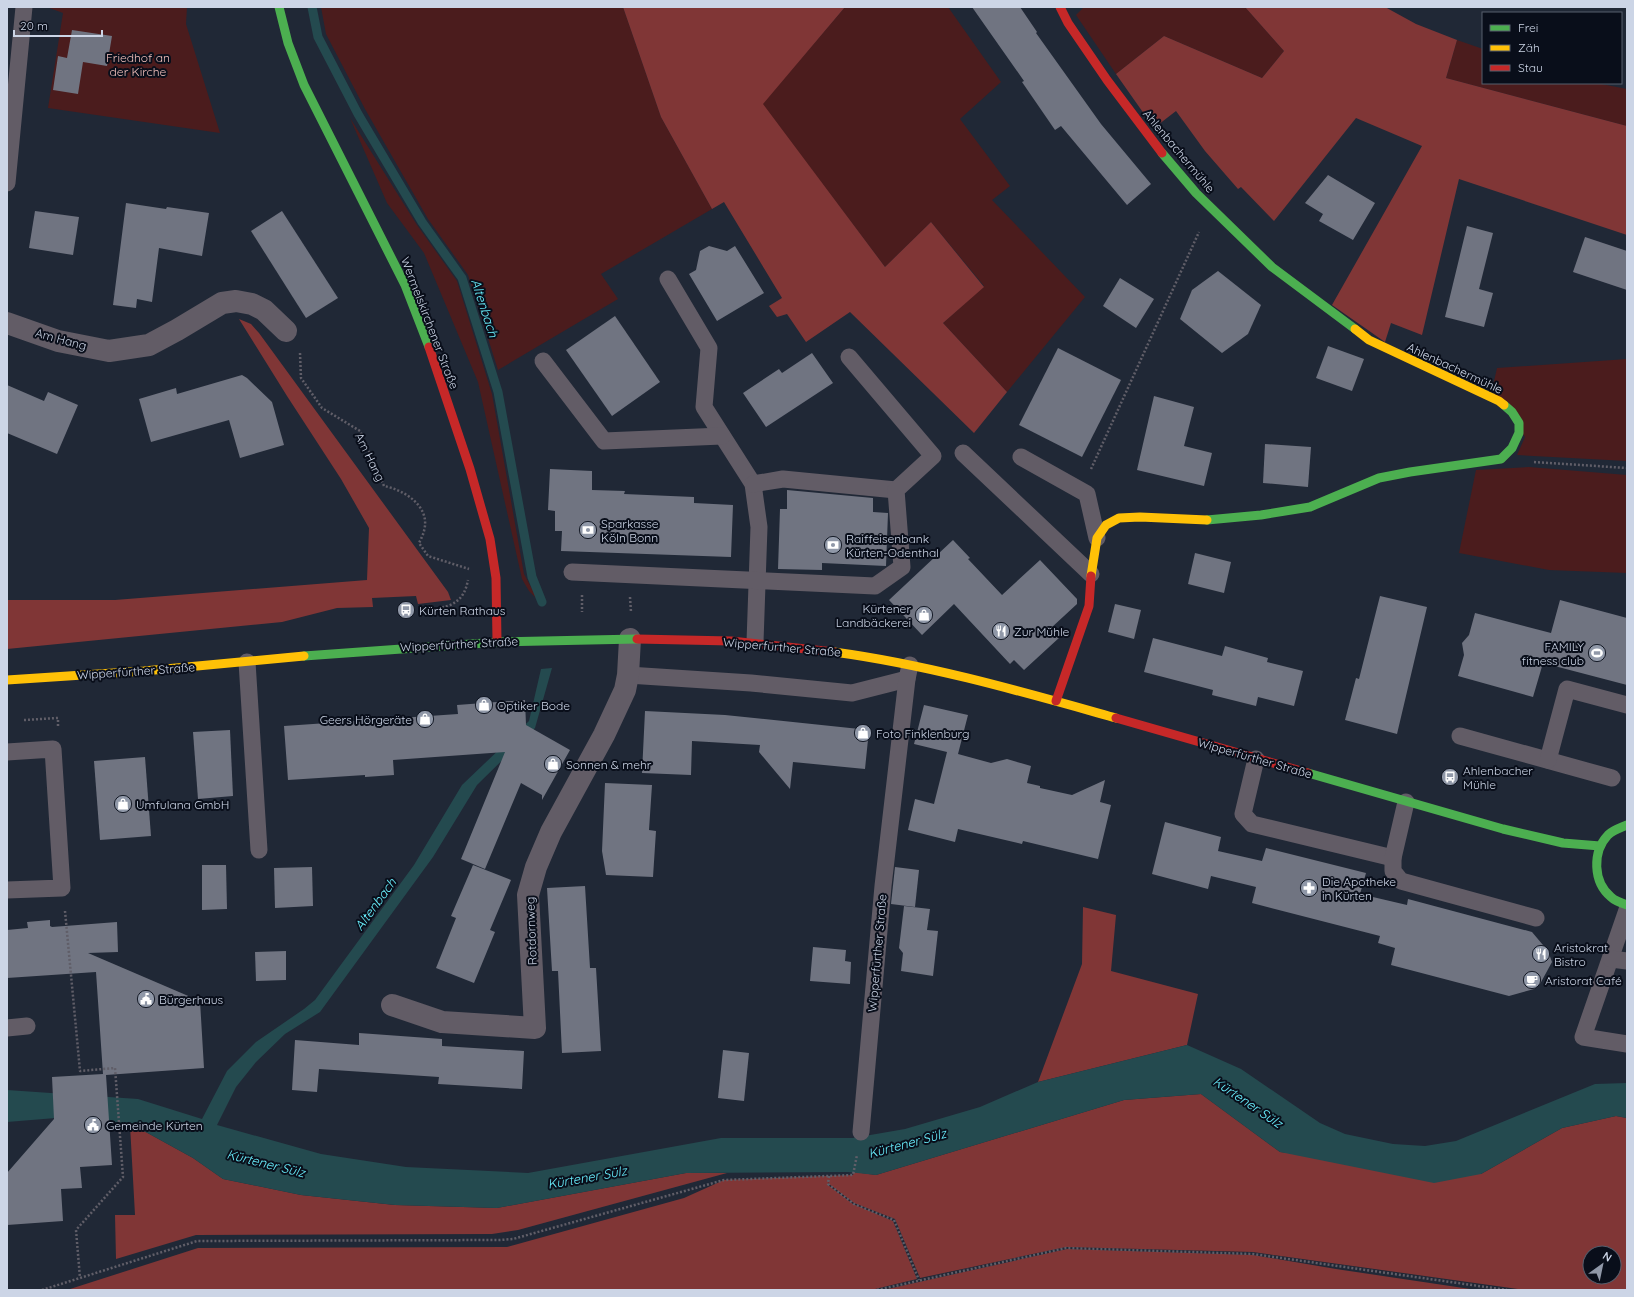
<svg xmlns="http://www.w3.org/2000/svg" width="1634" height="1297" viewBox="0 0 1634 1297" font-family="Quicksand,sans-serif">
  <rect width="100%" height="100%" fill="#202836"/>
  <g fill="#4b1c1d">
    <polygon points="47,7 187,7 186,24 220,133 48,108 63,13"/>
    <polygon points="321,7 623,7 661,117 712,209 601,274 618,299 498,370 468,275 428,219 365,109 326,34"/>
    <polygon points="845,7 948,7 1001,82 960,119 1010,186 992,200 1085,297 1007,392 943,323 984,286 931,222 885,267 762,104"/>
    <polygon points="1084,7 1245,7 1284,51 1262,78 1164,36 1116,74 1076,15"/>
    <polygon points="1457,40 1483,49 1483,83 1596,83 1627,89 1627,126 1446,78"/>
    <polygon points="350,118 417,225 457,281 492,394 524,574 538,600 529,591 522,579 478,382 424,253 387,203"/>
    <polygon points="1627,359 1627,461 1517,455 1525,437 1492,390 1497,368"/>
    <polygon points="1529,467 1627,475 1627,573 1549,570 1459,553 1476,470"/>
  </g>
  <g fill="#803636" fill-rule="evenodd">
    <polygon points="623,7 845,7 763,104 885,267 931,222 984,287 943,323 1007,392 974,433 850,312 806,342 787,314 777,317 769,306 782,298 724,202 712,209 661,117"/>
    <polygon points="1245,7 1385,7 1416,24 1457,40 1446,78 1627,126 1627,235 1459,179 1422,335 1391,323 1385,342 1332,305 1422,146 1356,118 1274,221 1241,187 1238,189 1205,151 1176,111 1154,128 1116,74 1164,36 1262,78 1284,51"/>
    <polygon points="239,319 251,324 259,333 448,592 451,600 418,604 416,596 372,598 373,607 337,608 282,622 7,649 7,600 115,600 367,580 369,528 341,479 287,396"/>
    <polygon points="1083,907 1116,915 1111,971 1198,994 1187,1045 1038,1082 1082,964"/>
    <path d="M1201 1094 1280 1152 1481 1174 1562 1128 1616 1116 1627 1118V1290H1525L1253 1252 1066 1247 920 1278 895 1219 854 1203 829 1184 828 1182V1185L853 1204 893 1221 917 1279 871 1290H67L198 1248 507 1247 684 1198 724 1180 853 1175 854 1172 876 1175 1124 1100ZM1590 1253H1614V1277H1590Z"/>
    <polygon points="130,1125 133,1125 193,1158 223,1179 301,1195 395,1205 497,1208 686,1173 727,1173 518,1230 492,1234 196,1235 116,1259 115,1215 135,1215"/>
    <polygon points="1067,1249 1253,1255 1336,1269 1477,1290 883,1290"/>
  </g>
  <polygon fill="#244a4f" points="552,668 535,728 477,785 433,857 320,1012 285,1034 256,1062 236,1087 217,1125 321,1154 406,1167 528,1173 721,1138 853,1138 905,1129 980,1107 1038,1082 1187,1045 1241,1069 1320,1123 1345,1134 1393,1144 1425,1146 1456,1141 1595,1084 1627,1083 1627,1118 1616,1116 1562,1128 1481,1174 1434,1183 1280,1152 1201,1094 1124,1100 876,1175 848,1172 686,1173 497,1208 395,1205 301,1195 223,1179 193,1158 133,1125 80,1116 7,1122 7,1090 138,1099 202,1119 227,1071 256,1042 304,1009 315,1000 414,865 462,785 529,721 541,669"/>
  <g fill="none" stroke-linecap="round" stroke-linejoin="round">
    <polyline stroke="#244a4f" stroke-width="9" points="312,7 318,37 358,114 422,222 462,278 498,392 532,577 542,602"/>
  </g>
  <g fill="#707481">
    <polygon points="972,7 1020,7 1037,32 1036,33 1101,124 1151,184 1127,205 1061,126 1055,130 1022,82 1024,81"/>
    <polygon points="72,30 112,36 107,66 83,62 78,94 53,90 58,56 67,58"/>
    <polygon points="1328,175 1375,203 1353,240 1319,221 1323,214 1305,203"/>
    <polygon points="126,203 166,209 167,207 209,213 202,256 159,248 152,302 137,299 136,308 113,305"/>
    <polygon points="35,211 79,217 73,255 29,248"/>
    <polygon points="282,211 338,298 306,318 251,231"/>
    <polygon points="1467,226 1493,233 1479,289 1493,293 1484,327 1445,317"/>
    <polygon points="1585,237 1627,251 1627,290 1573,272"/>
    <polygon points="709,246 727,251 735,246 764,293 717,321 689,274 696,270 700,251"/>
    <polygon points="1218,271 1261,305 1248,334 1222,353 1180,319 1192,290"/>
    <polygon points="1120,278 1154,299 1136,328 1103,306"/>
    <polygon points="615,316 660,382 612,416 566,350"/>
    <polygon points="1328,346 1364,359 1352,391 1316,378"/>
    <polygon points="1058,348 1121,380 1082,457 1019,425"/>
    <polygon points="812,353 833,383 766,427 743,393 779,369 782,373"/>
    <polygon points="242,375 247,378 272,402 284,445 240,458 229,420 151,442 139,399 176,388 177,394"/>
    <polygon points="7,385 44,401 48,392 78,405 57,454 7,433"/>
    <polygon points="1154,396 1194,407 1184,446 1212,453 1204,486 1137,470"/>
    <polygon points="1265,444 1311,447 1308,487 1263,483"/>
    <polygon points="550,469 592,471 592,490 625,491 624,494 694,497 694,503 733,505 731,557 561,551 562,531 555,531 555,511 548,510"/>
    <polygon points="787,490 873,498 873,512 888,513 886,566 822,563 822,570 778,569 780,509 787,509"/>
    <polygon points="953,540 970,558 968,559 1002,595 1040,560 1077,599 1077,604 1051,628 1060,637 1024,670 1014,660 1010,664 954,604 922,635 889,600"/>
    <polygon points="1195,553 1231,562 1224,593 1188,584"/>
    <polygon points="1380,596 1427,607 1397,734 1345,720 1356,678 1359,679"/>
    <polygon points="1560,600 1627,618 1627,685 1543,663 1533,697 1458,676 1464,655 1462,643 1469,635 1475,613 1551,633"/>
    <polygon points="1115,604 1141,610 1134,639 1108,632"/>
    <polygon points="1153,638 1222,656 1225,646 1268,658 1267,662 1303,671 1294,706 1258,697 1256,706 1212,695 1213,690 1144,672"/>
    <polygon points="525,700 526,725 570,750 542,800 542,795 521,783 485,869 461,859 505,752 393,760 394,775 365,777 365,775 288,780 284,726 458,714 457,705"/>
    <polygon points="924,705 968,715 958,754 991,763 1007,759 1031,766 1027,783 1040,786 1040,788 1072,795 1105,780 1100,802 1111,805 1098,859 1023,841 1022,844 958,829 955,842 908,830 915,799 934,804 947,752 914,744"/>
    <polygon points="645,711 725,715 869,730 865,769 793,762 790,789 759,752 760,745 692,741 691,775 642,773"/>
    <polygon points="230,730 233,796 198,799 193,732"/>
    <polygon points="145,757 151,836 100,840 94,761"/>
    <polygon points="605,783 652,785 649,830 656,831 653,877 606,875 602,851"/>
    <polygon points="1165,822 1221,837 1218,851 1262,861 1266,848 1366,873 1360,894 1407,905 1408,899 1532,932 1548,951 1552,962 1540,984 1534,989 1509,996 1391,965 1395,948 1378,943 1380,936 1252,903 1256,887 1211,876 1208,889 1152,874"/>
    <polygon points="202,865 226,865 227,909 202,910"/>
    <polygon points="473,865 511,880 490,930 495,932 474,983 436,968 456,918 451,916"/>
    <polygon points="312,867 313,906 275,908 274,868"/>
    <polygon points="895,867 919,870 915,907 891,904"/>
    <polygon points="585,886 590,968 596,968 601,1051 562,1053 558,971 552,971 547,888"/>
    <polygon points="904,906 930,909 927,930 938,931 933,976 901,971 903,953 899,948"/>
    <polygon points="50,920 50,926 52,927 117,922 118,952 88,953 200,1001 204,1068 106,1075 112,1165 80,1167 82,1188 61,1189 63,1221 7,1225 7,1173 54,1119 52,1077 103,1074 96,972 7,978 7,930 28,928 27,922"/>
    <polygon points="813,947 846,950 845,961 851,962 850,984 810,981"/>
    <polygon points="286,951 286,980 256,981 255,952"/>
    <polygon points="359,1033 442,1039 442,1046 524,1051 522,1089 438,1084 439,1077 319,1069 317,1092 292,1090 295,1040 359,1045"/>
    <polygon points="723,1050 749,1053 744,1101 718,1098"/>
  </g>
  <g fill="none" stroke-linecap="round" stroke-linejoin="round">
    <g stroke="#605e68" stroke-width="2.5" stroke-dasharray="2 2" stroke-linecap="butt">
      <path d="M300 353 301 378 322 408 360 431 384 486C404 490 431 506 424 531 423 535 421 539 419 543L428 556 469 569"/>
      <polyline points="1534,462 1627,468"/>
      <polyline points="1091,469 1199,232"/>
      <polyline points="582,595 582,612"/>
      <polyline points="630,597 631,612"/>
      <path d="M434 609C453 606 464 601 468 580"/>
      <polyline points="24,720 58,718 58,727"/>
      <polyline points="65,911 80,1071 115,1068 123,1177 76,1230 80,1278"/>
      <polyline points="829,1176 828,1184 854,1204 894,1220 919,1280"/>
      <polyline points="42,1290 197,1241 500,1240 513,1239 724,1180 853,1175 857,1155"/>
      <polyline points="877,1290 1066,1248 1253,1254 1507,1290"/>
    </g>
    <g stroke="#625c66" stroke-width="17">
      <polyline points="7,183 24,7"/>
      <polyline points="668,279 709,348 704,407 753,484 759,527 755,642"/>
      <polyline points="543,361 604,441 722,436"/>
      <polyline points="963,453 1091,574"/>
      <polyline points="1021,457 1087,494 1097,538"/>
      <polyline points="753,484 783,479 896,490"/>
      <polyline points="572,572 875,586 902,567 896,490 933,456 849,357"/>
      <polyline points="247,662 259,850"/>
      <polyline points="628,675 751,683 852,693 907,679"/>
      <polyline points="1460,736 1612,778"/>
      <polyline points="7,752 53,749 62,888 7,890"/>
      <polyline points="1256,759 1243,814 1252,824 1393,858"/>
      <polyline points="1548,760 1567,689 1627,705"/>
      <polyline points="1406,802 1393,858 1393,871 1401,881 1536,918"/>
      <polyline points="1627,910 1583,1037 1627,1044"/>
      <polyline points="1611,959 1627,961"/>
      <polyline points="7,1028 27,1026"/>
      <polyline points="861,1132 883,886 907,679 910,665"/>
    </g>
    <g stroke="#625c66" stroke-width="22">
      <polyline points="7,323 58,341 109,351 149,345 177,330 222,303 236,301 252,304 264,310 286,331"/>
      <polyline points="392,1005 442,1022 535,1028 528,895 536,867 551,832 604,735 625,690 628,675 630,639"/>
    </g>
    <g stroke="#4caf50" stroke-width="9">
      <polyline points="279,7 288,43 304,85 405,285 429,347"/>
      <polyline points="1162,153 1196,193 1272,267 1355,329"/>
      <polyline points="1207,520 1261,515 1310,507 1379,478 1410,472 1501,459 1512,448 1519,433 1519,423 1512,412 1504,405"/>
      <polyline points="304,656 499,642 637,639"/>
      <polyline points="1308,773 1503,829 1563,843 1600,846"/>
      <path d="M1627 825C1620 828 1613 830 1608 835 1592 852 1593 882 1611 897 1615 901 1621 903 1627 905"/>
    </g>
    <g stroke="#ffc107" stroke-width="9">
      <polyline points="1355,329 1369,340 1499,401 1504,405"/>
      <polyline points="1091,576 1097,538 1106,525 1119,518 1140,517 1207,520"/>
      <path d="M834 652C930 665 1023 692 1116 718"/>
      <polyline points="7,680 144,671 304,656"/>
    </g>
    <g stroke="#c62828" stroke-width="9">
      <polyline points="1060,7 1068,23 1107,80 1162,153"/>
      <polyline points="429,347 470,469 490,539 496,578 497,641"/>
      <polyline points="637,639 731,641 834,652"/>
      <polyline points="1056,701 1089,606 1091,576"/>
      <polyline points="1116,718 1308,773"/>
    </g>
  </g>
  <defs>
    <symbol id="bank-disc" viewBox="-11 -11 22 22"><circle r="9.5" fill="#9098a8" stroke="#090e1a"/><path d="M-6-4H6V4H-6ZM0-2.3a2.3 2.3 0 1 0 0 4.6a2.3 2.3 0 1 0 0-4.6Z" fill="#fff"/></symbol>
    <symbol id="bus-disc" viewBox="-11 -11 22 22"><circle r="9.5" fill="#9098a8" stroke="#090e1a"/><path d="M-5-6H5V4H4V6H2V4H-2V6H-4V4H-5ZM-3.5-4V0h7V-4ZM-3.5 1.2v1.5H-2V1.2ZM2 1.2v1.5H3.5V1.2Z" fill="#fff"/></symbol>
    <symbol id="shop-disc" viewBox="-11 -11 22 22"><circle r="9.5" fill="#9098a8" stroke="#090e1a"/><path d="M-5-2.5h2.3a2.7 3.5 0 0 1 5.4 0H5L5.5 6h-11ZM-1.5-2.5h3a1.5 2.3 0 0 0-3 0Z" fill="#fff"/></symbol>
    <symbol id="restaurant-disc" viewBox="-11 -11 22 22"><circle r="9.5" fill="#9098a8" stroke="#090e1a"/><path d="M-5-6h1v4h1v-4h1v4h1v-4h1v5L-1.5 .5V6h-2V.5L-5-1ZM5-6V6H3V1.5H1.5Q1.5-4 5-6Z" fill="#fff"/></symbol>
    <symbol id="stadium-disc" viewBox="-11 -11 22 22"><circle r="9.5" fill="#9098a8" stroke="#090e1a"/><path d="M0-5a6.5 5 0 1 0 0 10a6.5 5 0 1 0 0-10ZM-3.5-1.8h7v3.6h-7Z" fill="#fff"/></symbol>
    <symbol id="pharmacy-disc" viewBox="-11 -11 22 22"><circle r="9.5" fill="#9098a8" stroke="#090e1a"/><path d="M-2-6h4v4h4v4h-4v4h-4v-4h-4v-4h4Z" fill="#fff"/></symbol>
    <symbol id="cafe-disc" viewBox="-11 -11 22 22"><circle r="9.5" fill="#9098a8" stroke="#090e1a"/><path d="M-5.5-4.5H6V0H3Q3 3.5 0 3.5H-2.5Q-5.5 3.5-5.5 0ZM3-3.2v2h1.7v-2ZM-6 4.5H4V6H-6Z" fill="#fff"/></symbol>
    <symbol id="civic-disc" viewBox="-11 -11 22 22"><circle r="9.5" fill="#9098a8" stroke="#090e1a"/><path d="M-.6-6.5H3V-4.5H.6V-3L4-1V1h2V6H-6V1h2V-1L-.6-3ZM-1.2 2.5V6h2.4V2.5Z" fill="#fff"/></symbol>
  </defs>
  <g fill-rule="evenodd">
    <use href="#bank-disc" x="578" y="520" width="20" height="20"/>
    <use href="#bank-disc" x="823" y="535" width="20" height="20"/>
    <use href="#bus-disc" x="396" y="600" width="20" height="20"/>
    <use href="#shop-disc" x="914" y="605" width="20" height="20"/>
    <use href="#restaurant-disc" x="991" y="621" width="20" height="20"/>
    <use href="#stadium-disc" x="1587" y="643" width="20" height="20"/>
    <use href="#shop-disc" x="474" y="695" width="20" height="20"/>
    <use href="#shop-disc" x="415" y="709" width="20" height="20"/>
    <use href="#shop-disc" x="853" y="723" width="20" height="20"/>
    <use href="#shop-disc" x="543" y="754" width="20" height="20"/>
    <use href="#bus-disc" x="1440" y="767" width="20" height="20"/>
    <use href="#shop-disc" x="113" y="794" width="20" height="20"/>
    <use href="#pharmacy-disc" x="1299" y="878" width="20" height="20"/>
    <use href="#restaurant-disc" x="1531" y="944" width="20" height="20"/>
    <use href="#cafe-disc" x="1522" y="970" width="20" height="20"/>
    <use href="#civic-disc" x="136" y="989" width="20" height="20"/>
    <use href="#civic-disc" x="83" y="1115" width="20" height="20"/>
  </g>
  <g text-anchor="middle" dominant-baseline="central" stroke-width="4" stroke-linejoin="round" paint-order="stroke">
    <g font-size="12" fill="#f4c1bd" stroke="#090e1a">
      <text x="138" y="57">Friedhof an<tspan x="138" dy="14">der Kirche</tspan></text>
    </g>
    <g font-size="12" fill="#ccd5e6" stroke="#090e1a">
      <text transform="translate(1179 151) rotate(50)">Ahlenbachermühle</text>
      <text transform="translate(430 323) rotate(69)">Wermelskirchener Straße</text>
      <text transform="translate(61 339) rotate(15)">Am Hang</text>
      <text transform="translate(1455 368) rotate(25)">Ahlenbachermühle</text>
      <text transform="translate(370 457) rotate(64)">Am Hang</text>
      <text transform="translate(459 644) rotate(-3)">Wipperfürther Straße</text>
      <text transform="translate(782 647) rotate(5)">Wipperfürther Straße</text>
      <text transform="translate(136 671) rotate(-4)">Wipperfürther Straße</text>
      <text transform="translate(1255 758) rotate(16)">Wipperfürther Straße</text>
      <text transform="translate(531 931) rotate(-92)">Rotdornweg</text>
      <text transform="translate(877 953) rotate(-85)">Wipperfürther Straße</text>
    </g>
    <g font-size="12" fill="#ccd5e6" stroke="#090e1a" text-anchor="start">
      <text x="601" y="523">Sparkasse<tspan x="601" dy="14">Köln Bonn</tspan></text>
      <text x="846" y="538">Raiffeisenbank<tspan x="846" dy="14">Kürten-Odenthal</tspan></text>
      <text x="911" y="608" text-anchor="end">Kürtener<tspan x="911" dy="14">Landbäckerei</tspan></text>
      <text x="419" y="610">Kürten Rathaus</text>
      <text x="1014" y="631">Zur Mühle</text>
      <text x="1584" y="646" text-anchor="end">FAMILY<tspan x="1584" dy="14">fitness club</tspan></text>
      <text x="497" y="705">Optiker Bode</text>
      <text x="412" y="719" text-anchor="end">Geers Hörgeräte</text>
      <text x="876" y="733">Foto Finklenburg</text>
      <text x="566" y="764">Sonnen &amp; mehr</text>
      <text x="1463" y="770">Ahlenbacher<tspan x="1463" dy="14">Mühle</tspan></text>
      <text x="136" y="804">Umfulana GmbH</text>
      <text x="1322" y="881">Die Apotheke<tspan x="1322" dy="14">in Kürten</tspan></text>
      <text x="1554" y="947">Aristokrat<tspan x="1554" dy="14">Bistro</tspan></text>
      <text x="1545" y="980">Aristorat Café</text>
      <text x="159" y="999">Bürgerhaus</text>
      <text x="106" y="1125">Gemeinde Kürten</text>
    </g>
    <g font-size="13" font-style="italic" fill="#6af1ff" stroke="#090e1a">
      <text transform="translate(485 308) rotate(72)">Altenbach</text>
      <text transform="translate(375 904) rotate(-54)">Altenbach</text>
      <text transform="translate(1248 1102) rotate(34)">Kürtener Sülz</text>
      <text transform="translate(907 1143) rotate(-15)">Kürtener Sülz</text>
      <text transform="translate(266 1163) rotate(14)">Kürtener Sülz</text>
      <text transform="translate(587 1177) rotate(-10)">Kürtener Sülz</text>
    </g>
  </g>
  <rect width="1634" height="1297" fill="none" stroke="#ccd5e6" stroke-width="16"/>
  <rect x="1482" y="12" width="140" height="72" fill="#090e1a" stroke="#575e6c"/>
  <rect x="1490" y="25" width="20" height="6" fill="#4caf50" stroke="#575e6c"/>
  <text x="1518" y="32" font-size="12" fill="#ccd5e6">Frei</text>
  <rect x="1490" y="45" width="20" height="6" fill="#ffc107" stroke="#575e6c"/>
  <text x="1518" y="52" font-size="12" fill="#ccd5e6">Zäh</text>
  <rect x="1490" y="65" width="20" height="6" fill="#c62828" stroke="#575e6c"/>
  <text x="1518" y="72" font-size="12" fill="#ccd5e6">Stau</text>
  <g transform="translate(1602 1265) rotate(33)"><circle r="19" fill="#090e1a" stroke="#575e6c"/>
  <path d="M0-3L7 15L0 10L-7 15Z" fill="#9098a8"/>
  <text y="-6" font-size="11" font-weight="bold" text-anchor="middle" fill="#ccd5e6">N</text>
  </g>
  <path d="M14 30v6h88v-6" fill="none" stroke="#ccd5e6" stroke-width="2"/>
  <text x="20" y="30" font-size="12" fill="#ccd5e6" stroke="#090e1a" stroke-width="3" paint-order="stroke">20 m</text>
</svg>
